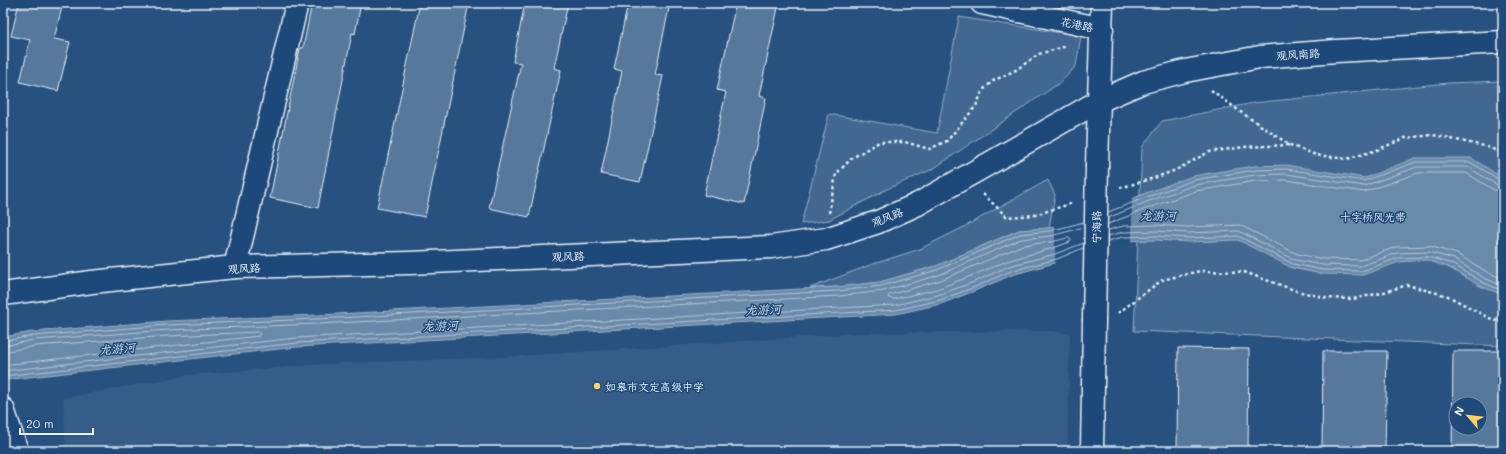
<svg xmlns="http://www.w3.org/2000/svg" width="1506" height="454" viewBox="0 0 1506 454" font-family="Mali,'LXGW WenKai TC',sans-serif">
  <rect width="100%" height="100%" fill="#27517f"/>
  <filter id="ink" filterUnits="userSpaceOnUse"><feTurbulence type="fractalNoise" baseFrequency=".025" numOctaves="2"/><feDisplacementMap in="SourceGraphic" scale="8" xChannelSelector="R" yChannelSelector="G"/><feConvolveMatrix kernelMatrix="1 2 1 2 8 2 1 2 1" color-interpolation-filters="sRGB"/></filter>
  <g filter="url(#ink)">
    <polygon fill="#355d88" points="1050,331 1070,334 1067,451 66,451 63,398 189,375 324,364 505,357 863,333"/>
    <g fill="#436891" stroke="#96acc4">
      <polygon points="959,17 1081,36 1076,66 1061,82 933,169 887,189 829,220 801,224 829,114 937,133"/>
      <polygon points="1503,81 1503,346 1134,331 1142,147 1162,121 1253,103 1448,83"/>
      <polygon points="1048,180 1055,195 1049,228 1019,230 936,266 880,282 838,287 810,288 870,265 920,249 962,228"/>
    </g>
    <polygon fill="#6b8aaa" stroke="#9db3c9" points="1415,158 1471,158 1503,178 1503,295 1480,286 1450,268 1427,260 1399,262 1363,275 1322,274 1292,268 1238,240 1188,242 1156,240 1123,241 1058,262 1012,275 977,290 941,304 896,314 297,347 3,380 3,337 32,332 167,321 318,315 838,287 880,282 936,266 1019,230 1049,228 1081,219 1146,193 1193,176 1254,166 1286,165 1365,178"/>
    <polygon fill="#27517f" points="1132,196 1132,243 1123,243 1093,251 1055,265 1055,224 1080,217"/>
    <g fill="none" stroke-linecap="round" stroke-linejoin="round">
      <g stroke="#b6c8d9" stroke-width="1">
        <polyline points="1108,212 1147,197 1194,180 1255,170 1286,169 1364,181 1416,162 1470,162 1500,180 1503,181"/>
        <polyline points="1108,218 1149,201 1195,185 1255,175 1286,174 1364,186 1417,167 1468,167 1497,185 1503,186"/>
        <polyline points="1108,224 1151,207 1196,191 1256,181 1286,180 1364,192 1418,173 1466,173 1494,190 1503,192"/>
        <polyline points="1108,230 1123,226 1156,225 1188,227 1240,225 1297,254 1324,259 1360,260 1396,247 1429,246 1457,254 1487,272 1503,279"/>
        <polyline points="1108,236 1123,232 1156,231 1188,233 1239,231 1295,260 1323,265 1361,266 1397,253 1429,252 1454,259 1484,278 1503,286"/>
        <polygon points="1069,238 1071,240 1070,242 1053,248 1007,261 971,276 937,289 894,299 888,298 889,295 941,280 1023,245 1051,242"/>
        <polyline points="1108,241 1123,237 1156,236 1188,238 1238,236 1293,264 1323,270 1362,271 1398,258 1428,257 1452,264 1482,282 1503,291"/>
        <polyline points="3,341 33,336 167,325 318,319 838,291 881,286 937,270 1020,234 1050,231 1084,222"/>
        <polyline points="3,346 34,340 168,330 318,324 839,296 883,291 939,275 1021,239 1051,236 1084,227"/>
        <polyline points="3,352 35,346 168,336 258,332 260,334 259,336 3,365"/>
        <polyline points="3,371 296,338 895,305 938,295 974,282 1009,266 1055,254 1084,243"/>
        <polyline points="3,376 297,343 896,310 940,300 975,287 1011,271 1057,259 1083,248"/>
      </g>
    </g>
    <g fill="#57789d" stroke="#e8f1f8" fill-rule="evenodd">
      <polygon points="19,3 63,3 54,39 70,42 58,91 20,82 30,40 11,36"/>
      <polygon points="312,3 361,3 355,34 352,33 318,208 270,198 300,48 303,48"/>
      <polygon points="420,3 469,3 425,217 377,208"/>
      <polygon points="525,3 568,3 554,68 561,70 529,217 489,208 521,63 513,62"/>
      <polygon points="628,3 670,3 655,75 663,76 640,182 601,174 622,71 614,69"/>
      <polygon points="736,3 779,3 759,96 766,98 744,204 704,195 726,92 717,90"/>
      <polygon points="1178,348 1249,349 1248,451 1177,451"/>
      <polygon points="1323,351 1387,351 1385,451 1322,451"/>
      <path d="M1453 351H1503V451H1452ZM1456 404H1480V428H1456Z"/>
    </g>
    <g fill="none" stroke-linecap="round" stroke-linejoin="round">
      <defs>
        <g id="street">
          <polyline points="982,3 1102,29"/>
          <polyline points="235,267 297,3"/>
        </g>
        <g id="secondary">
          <polyline points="1097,165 1102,3"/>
          <polyline points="3,294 92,282 235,267 410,263 771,247 826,239 878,222 918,204 1099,101 1143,82 1185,71 1260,57 1336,51 1503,42"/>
          <polyline points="3,409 17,451"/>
          <polyline points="1092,451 1094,321"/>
        </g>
      </defs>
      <use href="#street" stroke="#e8f1f8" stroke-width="25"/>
      <use href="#secondary" stroke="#e8f1f8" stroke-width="25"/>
      <g stroke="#e8f1f8" stroke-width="2.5" stroke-dasharray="3 3" stroke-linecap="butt">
        <polyline points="1211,90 1242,113 1290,145 1316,155 1347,159 1377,150 1405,138 1433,135 1484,146 1503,153"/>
        <polyline points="1120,188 1154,178 1176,170 1209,152 1244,147 1290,145"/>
        <polyline points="983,194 1007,217 1035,215 1073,203"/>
        <polyline points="829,213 836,174 852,158 879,142 905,142 929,149 947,141 976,106 983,90 993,81 1016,70 1039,54 1067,46"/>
        <polyline points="1118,313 1162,280 1200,271 1244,272 1297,291 1326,298 1353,299 1381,293 1407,285 1448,296 1489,318 1503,323"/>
      </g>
      <use href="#street" stroke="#1f4a7a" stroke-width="22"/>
      <use href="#secondary" stroke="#1f4a7a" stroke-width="22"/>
      <defs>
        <polyline id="secondary-bridge" points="1094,321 1097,165"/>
      </defs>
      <use href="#secondary-bridge" stroke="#e8f1f8" stroke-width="25" stroke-linecap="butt"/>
      <use href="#secondary-bridge" stroke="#1f4a7a" stroke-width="22"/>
    </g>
  </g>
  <circle fill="#ffd166" stroke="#1f4a7a" stroke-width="1.5" cx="597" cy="386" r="4"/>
  <g text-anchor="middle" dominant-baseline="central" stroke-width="3" stroke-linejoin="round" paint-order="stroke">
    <g font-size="11" fill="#e8f1f8" stroke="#1f4a7a">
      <text transform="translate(1077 24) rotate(12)">花港路</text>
      <text transform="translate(1298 54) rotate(-4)">观风南路</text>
      <text transform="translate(887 217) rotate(-22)">观风路</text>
      <text transform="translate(1096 227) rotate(-89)">宁海路</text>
      <text transform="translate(568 256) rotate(-2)">观风路</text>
      <text transform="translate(244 268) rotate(-3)">观风路</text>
    </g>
    <g font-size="11" fill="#d8e3ee" stroke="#1f4a7a">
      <text x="1373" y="216">十字桥风光带</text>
    </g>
    <g font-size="11" fill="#e8f1f8" stroke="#1f4a7a" text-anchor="start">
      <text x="605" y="386">如皋市文定高级中学</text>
    </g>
    <g font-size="12" font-style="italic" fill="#d5e2ec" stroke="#1f4a7a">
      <text x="1158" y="215">龙游河</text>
      <text transform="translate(763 309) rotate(-3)">龙游河</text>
      <text transform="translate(440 325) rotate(-2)">龙游河</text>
      <text transform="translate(117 348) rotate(-5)">龙游河</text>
    </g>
  </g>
  <rect width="1506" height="454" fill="none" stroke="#1f4a7a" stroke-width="16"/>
  <rect x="8" y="8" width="1490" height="438" fill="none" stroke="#e8f1f8" stroke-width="1.5" filter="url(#ink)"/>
  <g transform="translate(1468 416) rotate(298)"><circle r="19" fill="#1f4a7a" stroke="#6f8dac"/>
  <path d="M0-3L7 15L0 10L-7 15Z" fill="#ffd166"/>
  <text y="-6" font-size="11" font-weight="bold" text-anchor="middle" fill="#e8f1f8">N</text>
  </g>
  <path d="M20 428v6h73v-6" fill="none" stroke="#e8f1f8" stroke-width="2"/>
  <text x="26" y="428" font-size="12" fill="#e8f1f8" stroke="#1f4a7a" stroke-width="3" paint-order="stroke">20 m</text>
</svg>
